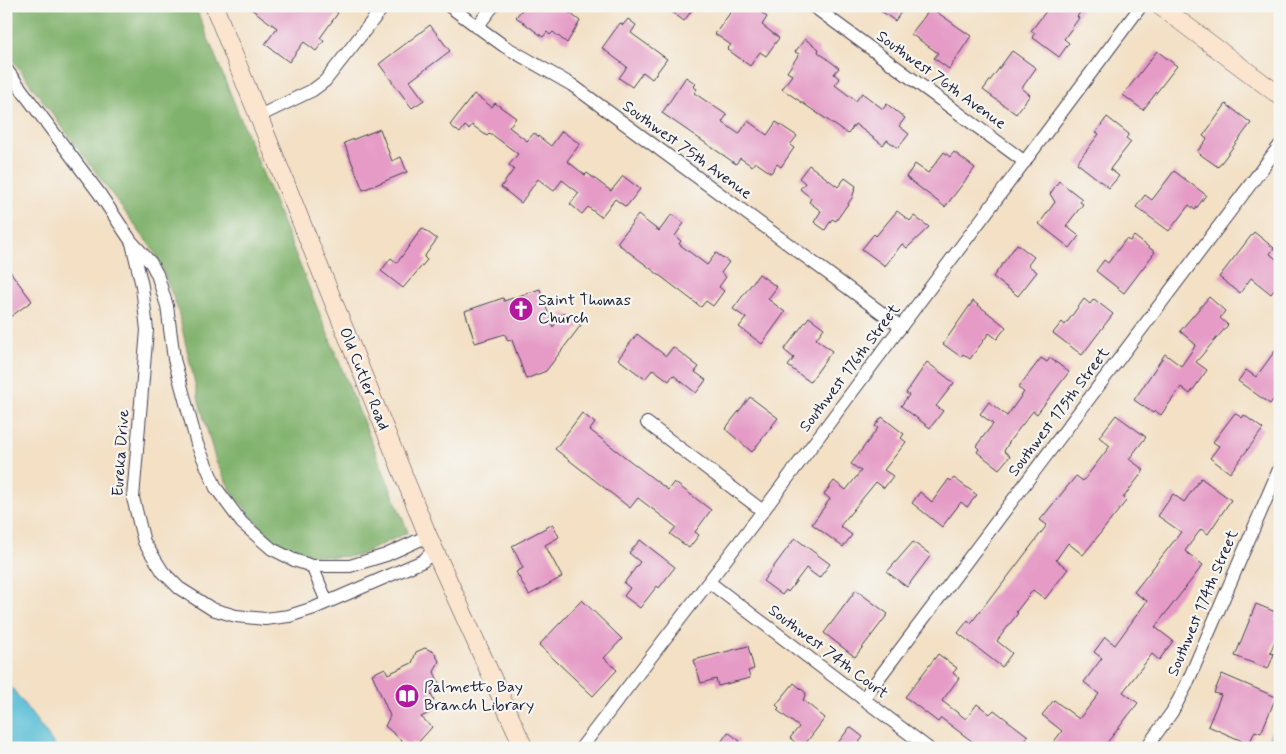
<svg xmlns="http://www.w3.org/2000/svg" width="1286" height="754" viewBox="0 0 1286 754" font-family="Mynerve,sans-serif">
  <rect width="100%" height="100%" fill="#f6f6f2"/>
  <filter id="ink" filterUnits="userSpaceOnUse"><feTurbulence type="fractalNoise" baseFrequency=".02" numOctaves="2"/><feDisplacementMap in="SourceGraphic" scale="10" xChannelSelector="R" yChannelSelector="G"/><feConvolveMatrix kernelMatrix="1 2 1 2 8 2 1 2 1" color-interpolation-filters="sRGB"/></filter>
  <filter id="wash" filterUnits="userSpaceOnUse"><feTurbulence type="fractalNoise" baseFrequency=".0096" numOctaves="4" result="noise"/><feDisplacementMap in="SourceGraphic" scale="20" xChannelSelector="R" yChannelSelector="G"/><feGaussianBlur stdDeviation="1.12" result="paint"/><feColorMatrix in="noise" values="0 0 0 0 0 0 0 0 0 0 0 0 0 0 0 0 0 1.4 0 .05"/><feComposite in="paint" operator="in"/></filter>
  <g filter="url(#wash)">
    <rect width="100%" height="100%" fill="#f3e0c5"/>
    <polygon fill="#81b26d" stroke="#526a54" points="6,6 195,6 408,532 358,556 333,557 302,554 275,543 234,496 216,462 199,401 177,307 156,254 6,51"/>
    <g fill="#58bed6" stroke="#3d7088">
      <polygon points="6,680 57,748 6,748"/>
      <polygon points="1280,712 1280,748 1265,748"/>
    </g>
    <g id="blocks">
      <g fill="#e59bc6">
        <polygon points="247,6 329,6 338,13 320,38 324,41 316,51 304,42 289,62 265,44 277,28"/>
        <polygon points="525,6 561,6 580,21 567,43 553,32 550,35 547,32 543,37 516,17"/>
        <polygon points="664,6 695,6 684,21"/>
        <polygon points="735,6 753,6 767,17 762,25 779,38 766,56 760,52 750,66 727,49 731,45 715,34"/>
        <polygon points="874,6 905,6 895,21"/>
        <polygon points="1050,6 1084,6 1077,17 1079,18 1064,39 1069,43 1059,57 1032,37 1035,33 1031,31"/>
        <polygon points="931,8 971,36 949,69 934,58 938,53 911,34"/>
        <polygon points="628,19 636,25 631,33 667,59 652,79 643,72 632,87 619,78 627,67 602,48 620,23 623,25"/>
        <polygon points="430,25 450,51 410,81 424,100 412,108 379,64"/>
        <polygon points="805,39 819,49 818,52 839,68 834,74 840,79 835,85 856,101 862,93 883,109 887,104 905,118 899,126 909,134 898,148 887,140 883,145 855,124 848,134 782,89 792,75 787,72 799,54 795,52"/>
        <polygon points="1012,51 1036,68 1022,88 1030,95 1016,114 983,90"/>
        <polygon points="1157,51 1177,66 1143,110 1123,95"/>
        <polygon points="686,77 696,84 693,87 697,89 694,93 727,115 722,122 739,134 748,121 767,135 776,122 797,136 790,145 794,148 781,167 777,164 771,173 755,162 752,166 740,158 736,164 662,113"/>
        <polygon points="474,94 492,107 495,103 516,118 509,127 527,141 534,133 551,146 562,131 580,144 567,161 585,175 587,173 611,191 623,176 640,189 626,207 615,199 601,217 588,207 582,214 570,204 579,193 562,180 554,191 538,179 521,203 501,187 514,169 509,165 518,154 490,133 487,136 472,125 469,129 465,126 460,133 450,125"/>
        <polygon points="1226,104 1251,123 1218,167 1197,152 1207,139 1203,136"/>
        <polygon points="1107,117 1129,134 1126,138 1131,142 1110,169 1119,176 1109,188 1077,163 1099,134 1096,132"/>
        <polygon points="380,129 392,161 401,157 407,172 363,190 344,143"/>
        <polygon points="944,152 950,157 954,152 975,168 945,207 906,177 915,164 928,173"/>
        <polygon points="809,165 838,187 845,178 856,186 852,198 836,221 832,219 825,230 814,222 821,211 809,202 811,198 800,189 805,183 799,178"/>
        <polygon points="1174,171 1206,195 1195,210 1189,205 1169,231 1136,207 1145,195 1152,200"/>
        <polygon points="1059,181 1082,199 1080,202 1083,204 1066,226 1079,236 1070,248 1039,224 1055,202 1050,194"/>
        <polygon points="897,211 910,221 914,216 929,227 907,248 902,244 885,266 862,249 874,234 876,236"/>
        <polygon points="672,214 684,223 675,236 681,241 679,244 707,265 716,253 729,262 721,273 726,277 719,287 724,291 713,306 706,301 701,307 617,243 638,215 659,231"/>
        <polygon points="422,228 437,239 424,257 427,260 403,288 381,271 391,258 397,263"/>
        <polygon points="1254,232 1274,248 1270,254 1280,262 1280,283 1271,294 1251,278 1240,293 1219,277"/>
        <polygon points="1134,236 1155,252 1124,293 1096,271 1104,260 1108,263 1126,239 1130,241"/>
        <polygon points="1017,244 1034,257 1028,265 1037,272 1018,296 993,277"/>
        <polygon points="6,266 32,301 6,320"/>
        <polygon points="759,274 777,287 768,299 785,312 762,344 739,327 746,318 733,309"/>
        <polygon points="540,289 553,327 564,312 581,325 546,371 526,379 512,340 508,341 505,334 475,343 465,311 503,298 504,301"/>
        <polygon points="1209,297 1225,311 1220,318 1228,325 1196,362 1207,370 1190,394 1181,387 1161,415 1155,411 1153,413 1134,400 1165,354 1181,366 1196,345 1180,331"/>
        <polygon points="1084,299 1090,304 1094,299 1113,314 1082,355 1053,333 1062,322 1065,325"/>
        <polygon points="973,301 1006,327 997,339 989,333 970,359 963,354 961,357 943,344"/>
        <polygon points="809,317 824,328 816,339 832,351 810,382 788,366 794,358 784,350"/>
        <polygon points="637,334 666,356 673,347 699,367 695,372 706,380 696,393 673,375 669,381 653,369 645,379 618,359"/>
        <polygon points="1280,344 1280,390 1270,404 1238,381 1246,370 1256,377"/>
        <polygon points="1041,358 1047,362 1050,358 1069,372 1037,414 1033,411 1011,439 1004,451 1010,456 999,469 977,452 979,449 976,446 993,424 980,414 989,402 1007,416 1024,392 1018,388"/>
        <polygon points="927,362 954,383 936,406 943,411 930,428 901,406 909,395 906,393"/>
        <polygon points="750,397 778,418 752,452 725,429"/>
        <polygon points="582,413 595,423 590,430 668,490 674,482 711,510 695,532 699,535 689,548 670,534 676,527 638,498 630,508 555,449"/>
        <polygon points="1235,413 1242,418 1244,415 1263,429 1230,473 1210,458 1219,446 1213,442"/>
        <polygon points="1116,415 1146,437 1129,459 1144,470 1123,498 1126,501 1083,555 1068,543 1056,560 1068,569 1045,599 1033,590 1016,612 1018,613 997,641 1012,653 1002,667 958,633 968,620 971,623 993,594 994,595 1047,525 1040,520 1076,476 1083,481 1110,446 1099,437"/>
        <polygon points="882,417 904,434 901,438 906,442 884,470 893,476 884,488 876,482 840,526 852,535 843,547 812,524 830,499 824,494 834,481 846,490 861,471 851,464 878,428 875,426"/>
        <polygon points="954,478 977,495 967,507 961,502 942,527 912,503 920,492 932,502 949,479 951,481"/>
        <polygon points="1201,478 1231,500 1208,534 1201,529 1185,551 1203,565 1155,627 1173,641 1159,660 1152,654 1123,692 1138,703 1103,748 1049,748 1062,731 1042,715 1054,700 1079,719 1099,694 1084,682 1102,658 1094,652 1105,637 1115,645 1147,601 1134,592 1181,532 1158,516 1173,494 1184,502"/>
        <polygon points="553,524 559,537 545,545 562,577 529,595 516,572 523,568 512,546"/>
        <polygon points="795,538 830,564 819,578 806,568 788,592 786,590 782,595 763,581"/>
        <polygon points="640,540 675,567 659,588 657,586 640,608 624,596 630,588 624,583 640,562 629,553"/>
        <polygon points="913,542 931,555 907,587 887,572"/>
        <polygon points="856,590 888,614 855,657 824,633"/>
        <polygon points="582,600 622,639 604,658 617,670 593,696 539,645"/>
        <polygon points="1256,604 1278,613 1275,620 1280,622 1280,629 1270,653 1274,654 1268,669 1235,656"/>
        <polygon points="748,646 754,669 748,671 750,678 718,686 716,679 701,683 694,660"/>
        <polygon points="425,648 434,652 439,661 434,672 441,687 430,692 434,701 429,703 433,711 421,717 432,727 416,745 413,742 409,747 385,726 390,716 372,674 385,668 388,674 412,663 416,652"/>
        <polygon points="938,654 957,668 953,673 959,678 942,701 966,719 977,704 990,714 994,710 1028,736 1019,748 981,748 941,718 938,722 905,697"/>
        <polygon points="1222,674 1276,697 1261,733 1255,731 1249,744 1208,726 1221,695 1214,693"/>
        <polygon points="794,683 806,693 803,700 825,718 802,748 790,738 799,727 777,710 779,708 776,705"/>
        <polygon points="850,727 863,737 855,748 834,748"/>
        <polygon points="728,732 740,741 735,748 717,748"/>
      </g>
    </g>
  </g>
  <g filter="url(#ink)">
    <use href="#blocks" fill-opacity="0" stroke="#413e50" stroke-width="1"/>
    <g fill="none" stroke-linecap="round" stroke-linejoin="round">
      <defs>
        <g id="street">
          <polyline points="449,6 504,46 572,85 901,327"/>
          <polyline points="813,6 1025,162"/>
          <polyline points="477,27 493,6"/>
          <polyline points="6,69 99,193 131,241 151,263 157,274 167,306 174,359 197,444 216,488 242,523 272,549 294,560 312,566 350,566 386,555 428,536"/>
          <polyline points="259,116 313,90 325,81 384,6"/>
          <polyline points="132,243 142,286 147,330 133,498 144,542 163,572 179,588 212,609 236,616 265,619 289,616 314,608 423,561 434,550"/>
          <polyline points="647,423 763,511"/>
          <polyline points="312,566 327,602"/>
          <polyline points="709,582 928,748"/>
          <polyline points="863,699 1280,145"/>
          <polyline points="581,748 763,511 1141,6"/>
          <polyline points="1146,748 1172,712 1186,686 1280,467"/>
        </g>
        <g id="secondary">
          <polyline points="214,6 428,536 524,748"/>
          <polyline points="1160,6 1280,96"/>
        </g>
      </defs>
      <use href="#street" stroke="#413e50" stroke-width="14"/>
      <use href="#secondary" stroke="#413e50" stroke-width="19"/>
      <use href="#street" stroke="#fff" stroke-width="12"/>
      <use href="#secondary" stroke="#fce5cf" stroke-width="18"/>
    </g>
  </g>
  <defs>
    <symbol id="church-disc" viewBox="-11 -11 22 22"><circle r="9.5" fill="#b5179e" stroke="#f6f6f2"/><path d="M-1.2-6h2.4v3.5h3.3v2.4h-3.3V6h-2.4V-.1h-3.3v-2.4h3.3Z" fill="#fff"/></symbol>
    <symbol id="library-disc" viewBox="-11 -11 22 22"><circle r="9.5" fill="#b5179e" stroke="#f6f6f2"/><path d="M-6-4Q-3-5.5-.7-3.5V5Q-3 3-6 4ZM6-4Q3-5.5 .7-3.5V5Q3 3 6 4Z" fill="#fff"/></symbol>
  </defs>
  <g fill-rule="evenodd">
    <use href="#church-disc" x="507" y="295" width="28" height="28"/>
    <use href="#library-disc" x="393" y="682" width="28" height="28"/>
  </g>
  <g text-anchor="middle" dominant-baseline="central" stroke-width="4.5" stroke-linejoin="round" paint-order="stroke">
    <g font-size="16" fill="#22223b" stroke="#f6f6f2">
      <text transform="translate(941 80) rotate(36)">Southwest 76th Avenue</text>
      <text transform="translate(687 150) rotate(36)">Southwest 75th Avenue</text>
      <text transform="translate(850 368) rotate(-53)">Southwest 176th Street</text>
      <text transform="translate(364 379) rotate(68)">Old Cutler Road</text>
      <text transform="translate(1059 412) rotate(-53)">Southwest 175th Street</text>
      <text transform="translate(121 453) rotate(-86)">Eureka Drive</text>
      <text transform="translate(1203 603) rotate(-67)">Southwest 174th Street</text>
      <text transform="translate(828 652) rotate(37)">Southwest 74th Court</text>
    </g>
    <g font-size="16" fill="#22223b" stroke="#f6f6f2" text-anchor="start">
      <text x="538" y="300">Saint Thomas<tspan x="538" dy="18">Church</tspan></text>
      <text x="424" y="687">Palmetto Bay<tspan x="424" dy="18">Branch Library</tspan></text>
    </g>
  </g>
  <rect width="1286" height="754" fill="none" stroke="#f6f6f2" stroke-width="25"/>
</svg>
